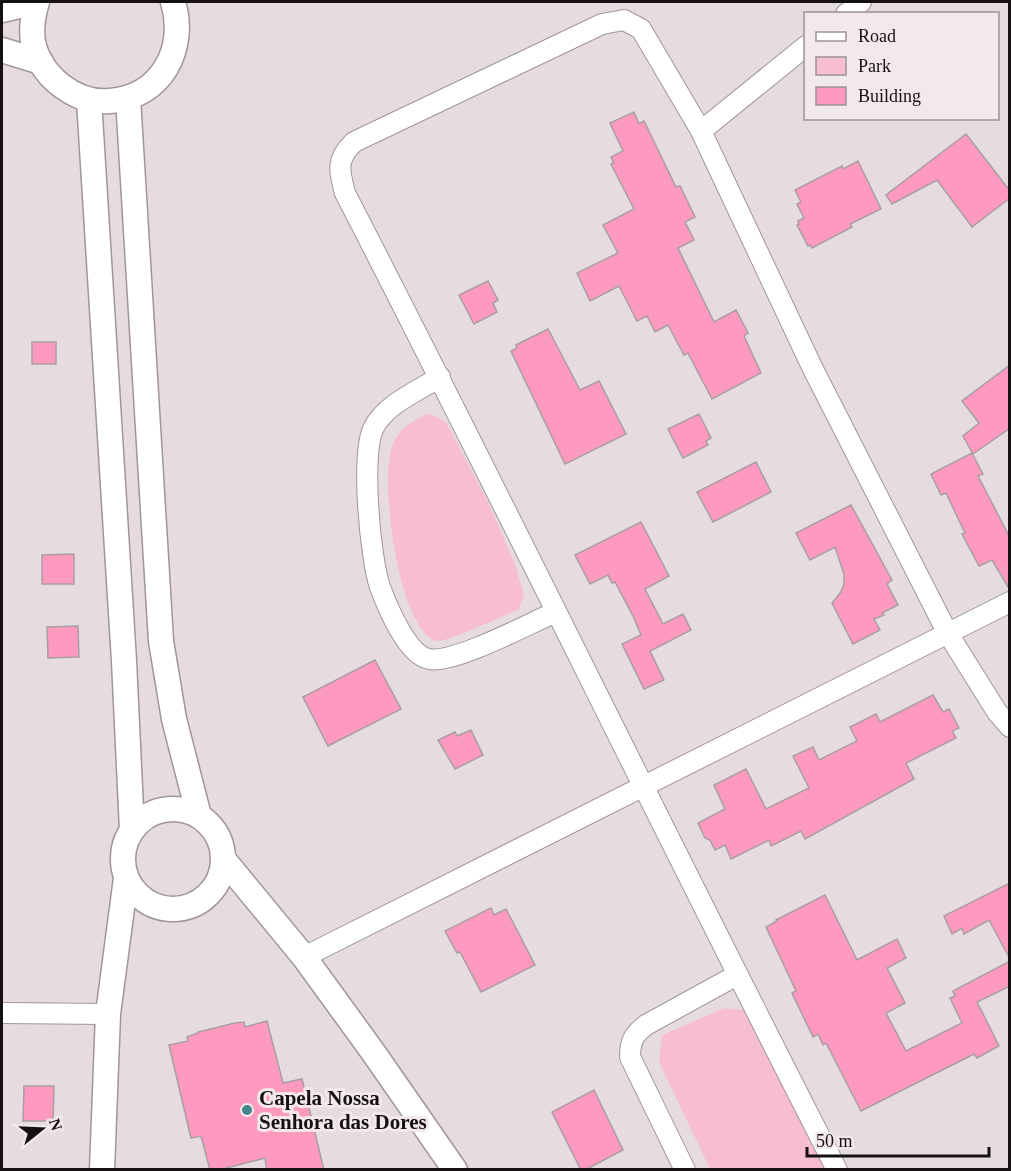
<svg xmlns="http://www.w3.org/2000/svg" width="1011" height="1171" viewBox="0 0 1011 1171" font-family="'Times New Roman',serif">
  <rect width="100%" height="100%" fill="#e6dcdf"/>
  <g fill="#f7bed2">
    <path d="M426 414 432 415 446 422 487 500 515 564 524 595 518 610C505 615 445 643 437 641 398 632 378 476 393 444 400 428 412 421 426 414Z"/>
    <polygon points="724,1008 745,1010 827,1169 710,1169 659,1062 662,1035"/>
  </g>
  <g fill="#fe99c0" stroke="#a89ea1" stroke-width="1.5">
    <polygon points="634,112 639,124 644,121 676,187 680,186 695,217 685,222 694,240 678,248 714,322 736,310 748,333 744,336 761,373 712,399 688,353 684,355 668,325 655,332 647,316 637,321 619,286 590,301 577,273 618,253 603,225 634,209 611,164 614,163 611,157 623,151 610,123"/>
    <polygon points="966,134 1010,191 1010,198 972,227 937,180 892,204 886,195"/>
    <polygon points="858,161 881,209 850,224 852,227 812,248 810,245 808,246 797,225 799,224 798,221 804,218 797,204 801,202 795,190 842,166 843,169"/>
    <polygon points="488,281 498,300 493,303 497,312 474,324 459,295"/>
    <polygon points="548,329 580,390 599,381 626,434 565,464 511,351 517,348 516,345"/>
    <rect x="32" y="342" width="24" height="22"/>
    <polygon points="1010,365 1010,428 973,454 963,436 979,423 962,401"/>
    <polygon points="699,414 711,438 706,441 708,445 683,458 668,429"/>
    <polygon points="972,453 983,474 978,476 1010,538 1010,590 992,560 979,566 962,534 965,533 946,493 941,495 931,474"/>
    <polygon points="756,462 771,492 713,522 697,492"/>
    <polygon points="851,505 892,580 887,584 898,605 882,613 884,615 874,619 880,630 853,644 832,603 841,592 844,584 844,574 835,547 810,560 796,533"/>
    <polygon points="641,522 669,576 645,589 663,624 683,614 691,630 650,651 664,680 644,689 622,644 641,635 633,616 615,582 612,583 608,575 590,584 575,555"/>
    <polygon points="74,554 74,584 42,584 42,555"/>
    <polygon points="78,626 79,657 48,658 47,627"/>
    <polygon points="375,660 401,709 328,746 303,697"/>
    <polygon points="933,695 943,712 949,709 959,728 952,731 956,738 906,763 914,779 805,839 801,831 771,846 769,840 731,859 725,845 715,850 710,840 705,838 698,823 725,809 714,785 746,769 766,809 809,788 793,756 813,747 819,760 857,741 850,727 876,714 880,722"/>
    <polygon points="471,730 483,755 455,769 438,740 455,732 457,736"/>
    <polygon points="1010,883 1010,959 989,920 964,934 962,928 952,934 944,916"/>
    <polygon points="825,895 857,960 897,939 906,958 887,968 905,1003 886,1013 906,1051 962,1023 950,998 955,996 953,991 1010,961 1010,986 977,1002 999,1046 977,1058 974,1054 861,1111 826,1043 823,1045 818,1034 813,1037 792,993 796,991 766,927 777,921 776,920"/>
    <polygon points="491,908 494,915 506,909 535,965 481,992 460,952 457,953 445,931"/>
    <polygon points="267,1021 283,1083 302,1079 324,1170 267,1170 265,1158 219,1170 210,1170 201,1136 191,1138 169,1045 188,1041 187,1037 198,1033 198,1032 235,1023 244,1022 245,1027"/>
    <polygon points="24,1086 54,1086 53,1121 23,1121"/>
    <polygon points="594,1090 623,1150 585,1170 581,1170 552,1112"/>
  </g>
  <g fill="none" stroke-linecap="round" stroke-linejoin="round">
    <defs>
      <g id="minor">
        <polyline points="846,14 861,2"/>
        <polyline points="701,131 806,46"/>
        <path d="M440 377C418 391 385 404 373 429 361 456 370 558 380 587 387 606 407 655 429 659 454 664 530 623 556 612"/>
        <polyline points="304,957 1010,602"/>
        <polyline points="2,1013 108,1014"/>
        <path d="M685 1170 630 1057C630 1041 634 1034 646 1025L737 975"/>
        <path d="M837 1170C670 845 512 517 345 193 339 170 336 159 354 142L602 24 624 20 641 29 701 131 812 367 947 632 997 712 1010 727"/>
      </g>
      <g id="tertiary">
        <path d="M37 2C33 15 31 29 33 42 40 76 75 104 110 101 162 97 187 48 173 2"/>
        <polyline points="2,10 36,2"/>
        <polyline points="2,50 41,62"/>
        <polyline points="128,98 161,641 174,719 199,816"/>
        <polyline points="89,100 124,661 132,830"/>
        <circle cx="173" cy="859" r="50"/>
        <polyline points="224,860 304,957 373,1052 455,1170"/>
        <polyline points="102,1170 108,1014 126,878"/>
      </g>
    </defs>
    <use href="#minor" stroke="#a09699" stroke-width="22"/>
    <use href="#tertiary" stroke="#a09699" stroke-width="27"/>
    <use href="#minor" stroke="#fff" stroke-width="20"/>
    <use href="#tertiary" stroke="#fff" stroke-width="24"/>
  </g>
  <circle fill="#40888b" stroke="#f3e9ec" stroke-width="2" cx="247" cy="1110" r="6"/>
  <g text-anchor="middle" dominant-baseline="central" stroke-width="6" stroke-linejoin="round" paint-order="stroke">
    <g font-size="21" font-weight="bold" fill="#151112" stroke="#f3e9ec" text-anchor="start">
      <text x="259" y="1098">Capela Nossa<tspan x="259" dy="24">Senhora das Dores</tspan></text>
    </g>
  </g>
  <rect width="1011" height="1171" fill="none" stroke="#151112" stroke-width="6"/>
  <rect x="804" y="12" width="195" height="108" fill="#f3e9ec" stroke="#9a9395" stroke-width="1.5"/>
  <rect x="816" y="32" width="30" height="9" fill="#ffffff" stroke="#9a9395" stroke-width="1.5"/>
  <text x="858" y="42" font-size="18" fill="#151112">Road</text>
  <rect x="816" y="57" width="30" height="18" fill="#f7bed2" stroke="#9a9395" stroke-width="1.5"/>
  <text x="858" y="72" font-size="18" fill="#151112">Park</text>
  <rect x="816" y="87" width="30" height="18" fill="#fe99c0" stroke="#9a9395" stroke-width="1.5"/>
  <text x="858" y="102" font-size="18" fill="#151112">Building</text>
  <g transform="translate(42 1129) rotate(72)" stroke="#f3e9ec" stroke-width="4.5" paint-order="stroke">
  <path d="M0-4.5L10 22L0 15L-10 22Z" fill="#151112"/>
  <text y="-9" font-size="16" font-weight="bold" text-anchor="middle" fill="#151112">N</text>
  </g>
  <path d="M807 1147v9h182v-9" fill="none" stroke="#151112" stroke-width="3"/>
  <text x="816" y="1147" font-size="18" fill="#151112" stroke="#f3e9ec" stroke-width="4.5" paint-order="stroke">50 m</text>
</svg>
